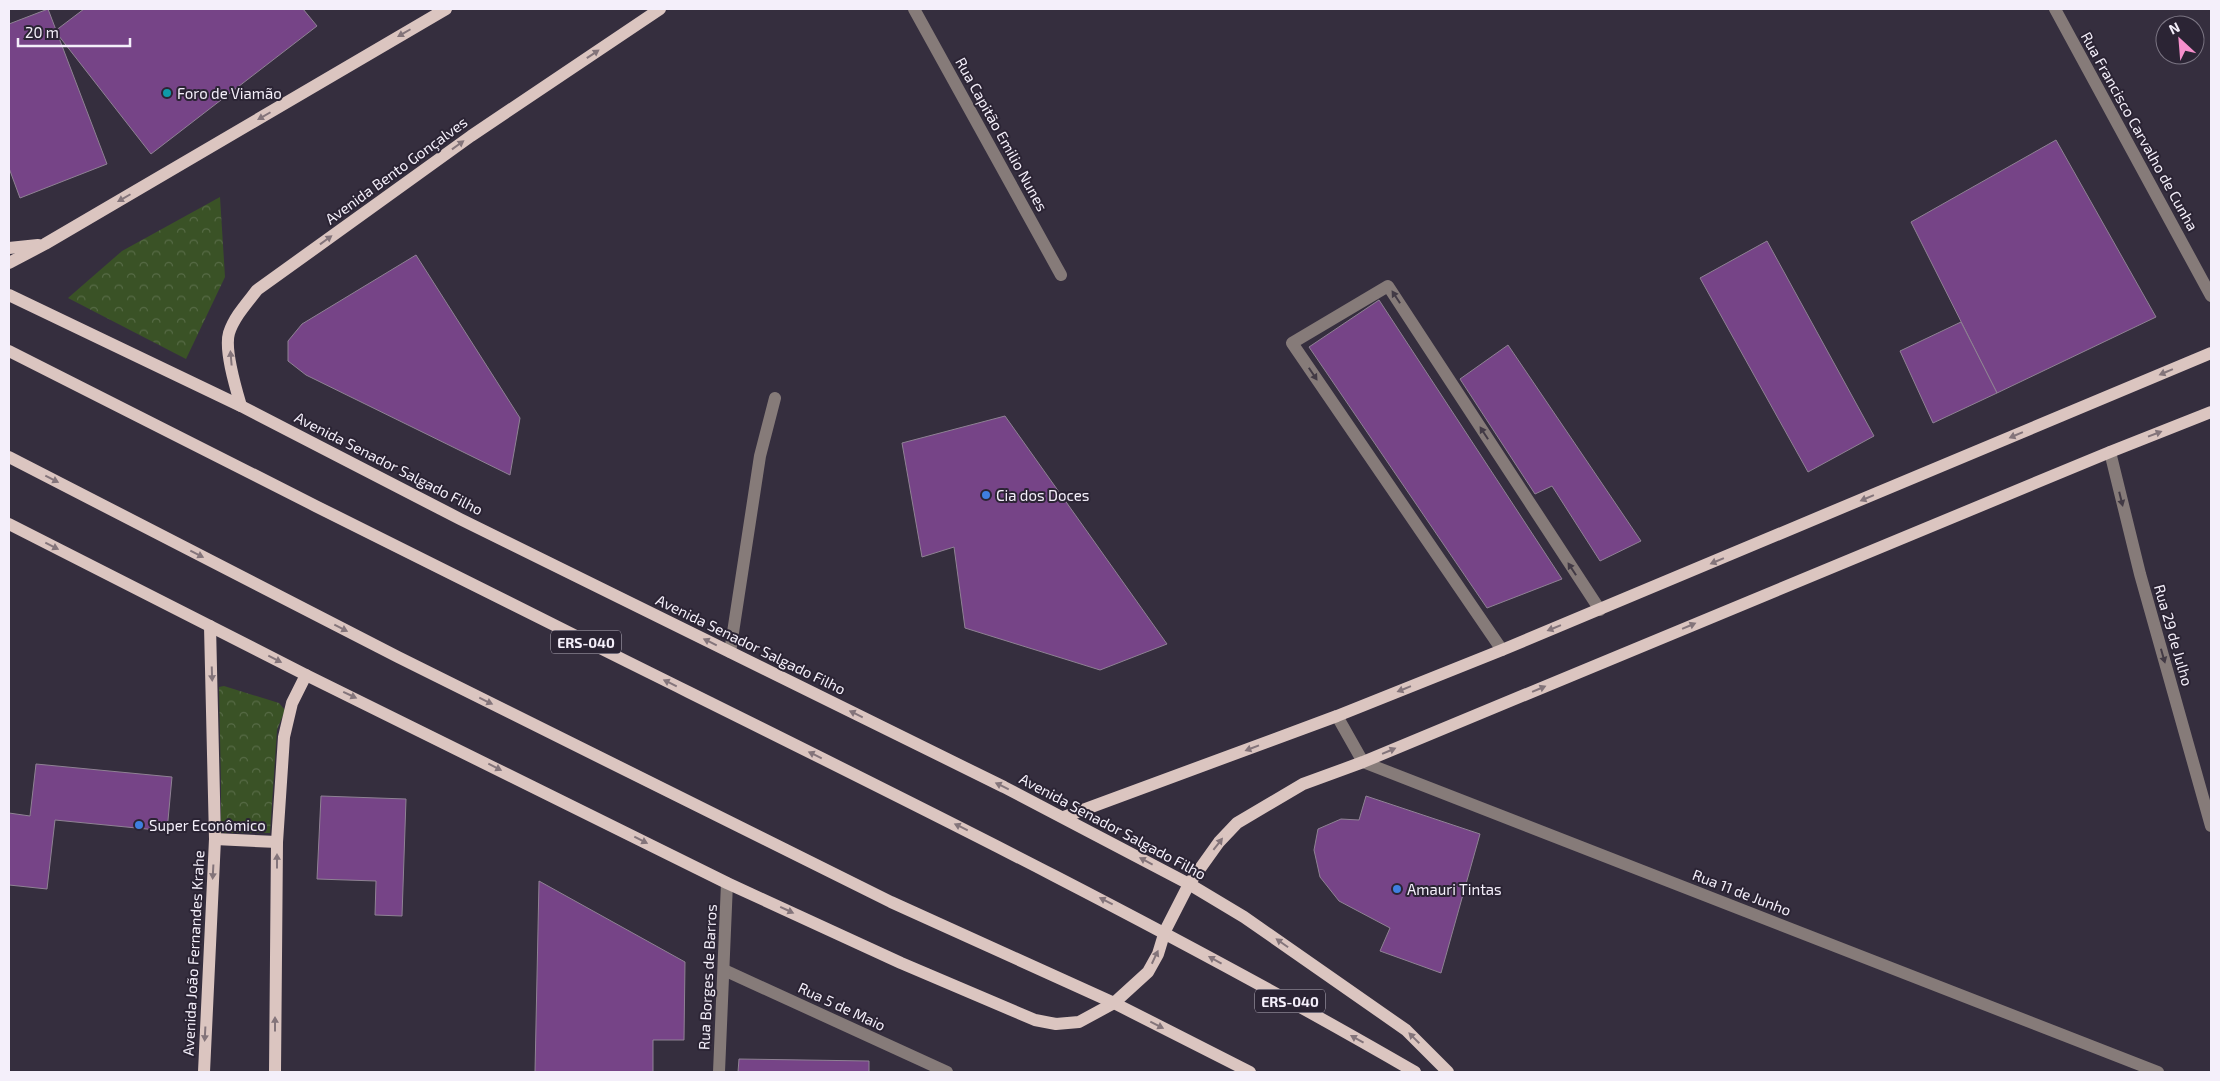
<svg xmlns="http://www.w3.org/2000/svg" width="2220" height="1081" viewBox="0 0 2220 1081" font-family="'Exo 2',sans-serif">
  <defs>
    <pattern id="park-crowns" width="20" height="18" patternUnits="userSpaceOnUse" patternTransform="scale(1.25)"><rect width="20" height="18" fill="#3a5226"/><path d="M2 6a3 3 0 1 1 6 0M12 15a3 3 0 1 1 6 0" fill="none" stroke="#576b46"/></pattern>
  </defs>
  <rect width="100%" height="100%" fill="#352e3e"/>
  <g fill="url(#park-crowns)">
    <polygon points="220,197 225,277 186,359 68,298 122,251"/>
    <polygon points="224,686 279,703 285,710 277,730 270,833 218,833 221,820 221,784 219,687"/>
  </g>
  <g fill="#764487" stroke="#8f8294">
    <polygon points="48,9 107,164 20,198 9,168 9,24"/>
    <polygon points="84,9 303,9 317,26 151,154 55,31"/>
    <polygon points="2056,140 2156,317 1997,393 1911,222"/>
    <polygon points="1767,241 1874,436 1808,472 1700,278"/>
    <polygon points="416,255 520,418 510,475 306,375 288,361 288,341 302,324"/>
    <polygon points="1379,300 1562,579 1487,608 1309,347"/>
    <polygon points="1961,322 1997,393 1933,423 1900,351"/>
    <polygon points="1508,345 1641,541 1600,561 1552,486 1535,494 1460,379"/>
    <polygon points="1005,416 1167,644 1100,670 965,628 954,547 922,557 902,443"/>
    <polygon points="36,764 172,777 167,831 55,820 47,889 9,885 9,813 30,816"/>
    <polygon points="321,796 406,799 402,916 375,915 376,881 317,879"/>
    <polygon points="1366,796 1480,834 1441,973 1380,951 1390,928 1339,901 1320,877 1314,850 1318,829 1341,819 1359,820"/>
    <polygon points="539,881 685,962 684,1040 653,1040 653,1072 535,1072"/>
    <polygon points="739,1059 869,1061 869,1072 738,1072"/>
  </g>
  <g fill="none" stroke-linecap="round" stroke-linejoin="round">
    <g stroke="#867b79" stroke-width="12">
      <polyline points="914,9 1061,275"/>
      <polyline points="2055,9 2211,296"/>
      <polyline points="2110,452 2140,574 2211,826"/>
      <polyline points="1502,650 1292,343 1388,286 1600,610"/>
      <polyline points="730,652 760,456 775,398"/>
      <polyline points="1337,716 1363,762 2158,1072"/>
      <polyline points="724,970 947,1072"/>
      <polyline points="719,1072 727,883"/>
    </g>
    <g stroke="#dbc5c0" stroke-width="12">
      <polyline points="9,248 38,245"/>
      <polyline points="9,263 45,244 446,9"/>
      <polyline points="9,295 241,406 460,519 1004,787 1189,884 1244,917 1406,1030 1448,1072"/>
      <path d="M9 351C214 455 420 559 626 661 892 793 1158 923 1415 1072"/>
      <path d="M241 406C236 389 224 350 229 333 234 317 247 303 257 290L471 136 660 9"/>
      <polyline points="9,457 398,657 891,902 1114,1003 1250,1072"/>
      <polyline points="9,524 306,675 727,883 901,963 1035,1020 1056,1024 1079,1022 1114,1003 1148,972 1158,954 1165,931 1189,884 1219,842 1237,823 1303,784 1363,762 2110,452 2211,412"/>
      <polyline points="1064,817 1337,716 1502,650 2211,353"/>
      <polyline points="215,839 277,842"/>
      <polyline points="204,1072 215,839 210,626"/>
      <polyline points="275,1072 277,842 284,737 292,703 306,675"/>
    </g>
  </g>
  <defs><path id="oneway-solid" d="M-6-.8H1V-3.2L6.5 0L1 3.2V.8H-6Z" transform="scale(1.25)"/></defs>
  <g fill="#83747a">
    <use href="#oneway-solid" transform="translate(404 33) rotate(150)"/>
    <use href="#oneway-solid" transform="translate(593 54) rotate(-34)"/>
    <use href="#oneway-solid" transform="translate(264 116) rotate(150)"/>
    <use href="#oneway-solid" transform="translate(458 145) rotate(-36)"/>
    <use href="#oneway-solid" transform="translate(124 198) rotate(150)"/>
    <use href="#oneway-solid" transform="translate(326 240) rotate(-36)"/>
    <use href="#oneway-solid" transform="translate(231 358) rotate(-95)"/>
    <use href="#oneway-solid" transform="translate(2166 372) rotate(157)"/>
    <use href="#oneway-solid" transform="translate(2155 434) rotate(-21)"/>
    <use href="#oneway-solid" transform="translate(2016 435) rotate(157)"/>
    <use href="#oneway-solid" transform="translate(52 479) rotate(27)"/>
    <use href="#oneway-solid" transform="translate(1867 498) rotate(157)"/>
    <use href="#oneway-solid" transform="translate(52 546) rotate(27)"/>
    <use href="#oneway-solid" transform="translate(197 554) rotate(27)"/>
    <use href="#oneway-solid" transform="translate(1717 561) rotate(157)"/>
    <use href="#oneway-solid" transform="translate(1689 626) rotate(-23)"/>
    <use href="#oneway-solid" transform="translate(341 628) rotate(27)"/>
    <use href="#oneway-solid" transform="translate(1554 628) rotate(158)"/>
    <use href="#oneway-solid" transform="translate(710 642) rotate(-154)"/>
    <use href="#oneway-solid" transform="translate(275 659) rotate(27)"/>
    <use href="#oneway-solid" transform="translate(212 674) rotate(88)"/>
    <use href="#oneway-solid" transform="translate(670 683) rotate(-154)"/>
    <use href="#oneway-solid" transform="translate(1404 689) rotate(158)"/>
    <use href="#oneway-solid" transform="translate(1539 689) rotate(-23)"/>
    <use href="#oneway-solid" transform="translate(350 695) rotate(25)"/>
    <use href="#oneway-solid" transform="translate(486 701) rotate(26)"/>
    <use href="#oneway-solid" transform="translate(856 714) rotate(-154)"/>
    <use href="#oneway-solid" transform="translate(1252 748) rotate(159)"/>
    <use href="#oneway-solid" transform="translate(1389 751) rotate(-23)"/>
    <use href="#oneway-solid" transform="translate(815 755) rotate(-154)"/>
    <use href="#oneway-solid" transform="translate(495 767) rotate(27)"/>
    <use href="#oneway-solid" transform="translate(1002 786) rotate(-154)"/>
    <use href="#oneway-solid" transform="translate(961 827) rotate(-154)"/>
    <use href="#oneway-solid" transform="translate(641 840) rotate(27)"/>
    <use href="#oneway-solid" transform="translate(1218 844) rotate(-52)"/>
    <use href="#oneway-solid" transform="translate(277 861) rotate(-90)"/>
    <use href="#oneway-solid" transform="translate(1146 861) rotate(-152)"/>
    <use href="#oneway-solid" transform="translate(213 872) rotate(93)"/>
    <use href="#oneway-solid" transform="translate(1106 901) rotate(-153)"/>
    <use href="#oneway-solid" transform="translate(787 910) rotate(25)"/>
    <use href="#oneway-solid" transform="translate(1282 943) rotate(-145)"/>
    <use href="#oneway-solid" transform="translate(1155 957) rotate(-65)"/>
    <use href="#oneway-solid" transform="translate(1215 960) rotate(-151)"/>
    <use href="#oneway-solid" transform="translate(275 1024) rotate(-90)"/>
    <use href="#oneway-solid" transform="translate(1157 1025) rotate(27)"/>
    <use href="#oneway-solid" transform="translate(205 1034) rotate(93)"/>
    <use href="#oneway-solid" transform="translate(1414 1038) rotate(-135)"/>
    <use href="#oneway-solid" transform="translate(1357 1039) rotate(-151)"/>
  </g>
  <g fill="#423a45">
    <use href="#oneway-solid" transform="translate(1396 297) rotate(-123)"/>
    <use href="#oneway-solid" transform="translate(1313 374) rotate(56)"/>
    <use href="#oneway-solid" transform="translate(1484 433) rotate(-123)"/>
    <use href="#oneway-solid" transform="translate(2121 499) rotate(76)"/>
    <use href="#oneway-solid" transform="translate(1572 569) rotate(-123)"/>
    <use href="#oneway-solid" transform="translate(2163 656) rotate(74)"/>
  </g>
  <circle fill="#0f9aa8" stroke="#2b2434" stroke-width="2" cx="167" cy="93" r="5"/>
  <g fill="#3f7fe0" stroke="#2b2434" stroke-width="2">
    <circle cx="986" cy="495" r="5"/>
    <circle cx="139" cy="825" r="5"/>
    <circle cx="1397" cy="889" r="5"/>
  </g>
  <g text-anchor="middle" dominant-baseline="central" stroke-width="4" stroke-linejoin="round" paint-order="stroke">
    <g fill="#2b2434" stroke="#b8b2bf" stroke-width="1">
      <rect x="551" y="630.5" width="70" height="23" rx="4"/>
      <rect x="1255" y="989.5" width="70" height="23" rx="4"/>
    </g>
    <g font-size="14" font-weight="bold" fill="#f4effa">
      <text x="586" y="642">ERS-040</text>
      <text x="1290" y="1001">ERS-040</text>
    </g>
    <g font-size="15" fill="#f4effa" stroke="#2b2434" text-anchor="start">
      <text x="177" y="93">Foro de Viamão</text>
      <text x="996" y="495">Cia dos Doces</text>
      <text x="149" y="825">Super Econômico</text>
      <text x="1407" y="889">Amauri Tintas</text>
    </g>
    <g font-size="15" fill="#f4effa" stroke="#2b2434">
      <text transform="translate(2140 131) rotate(61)">Rua Francisco Carvalho de Cunha</text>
      <text transform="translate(1002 134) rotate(61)">Rua Capitão Emilio Nunes</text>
      <text transform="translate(396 170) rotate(-36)">Avenida Bento Gonçalves</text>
      <text transform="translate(389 463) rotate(27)">Avenida Senador Salgado Filho</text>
      <text transform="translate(2174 635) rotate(74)">Rua 29 de Julho</text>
      <text transform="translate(751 644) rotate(26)">Avenida Senador Salgado Filho</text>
      <text transform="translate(1113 826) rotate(28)">Avenida Senador Salgado Filho</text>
      <text transform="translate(1742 892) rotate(21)">Rua 11 de Junho</text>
      <text transform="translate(193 953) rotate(-87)">Avenida João Fernandes Krahe</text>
      <text transform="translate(707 977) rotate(-87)">Rua Borges de Barros</text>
      <text transform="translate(842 1006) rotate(25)">Rua 5 de Maio</text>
    </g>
  </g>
  <rect width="2220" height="1081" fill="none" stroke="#f4effa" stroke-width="20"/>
  <g transform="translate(2180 40) rotate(334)"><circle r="24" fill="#2b2434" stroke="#7b7583"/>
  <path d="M0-4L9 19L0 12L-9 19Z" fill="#f790cd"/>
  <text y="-8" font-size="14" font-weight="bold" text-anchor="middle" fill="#f4effa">N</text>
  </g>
  <path d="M18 38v8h112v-8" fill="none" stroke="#f4effa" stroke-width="2.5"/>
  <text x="25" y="38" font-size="15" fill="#f4effa" stroke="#2b2434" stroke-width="4" paint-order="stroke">20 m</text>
</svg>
